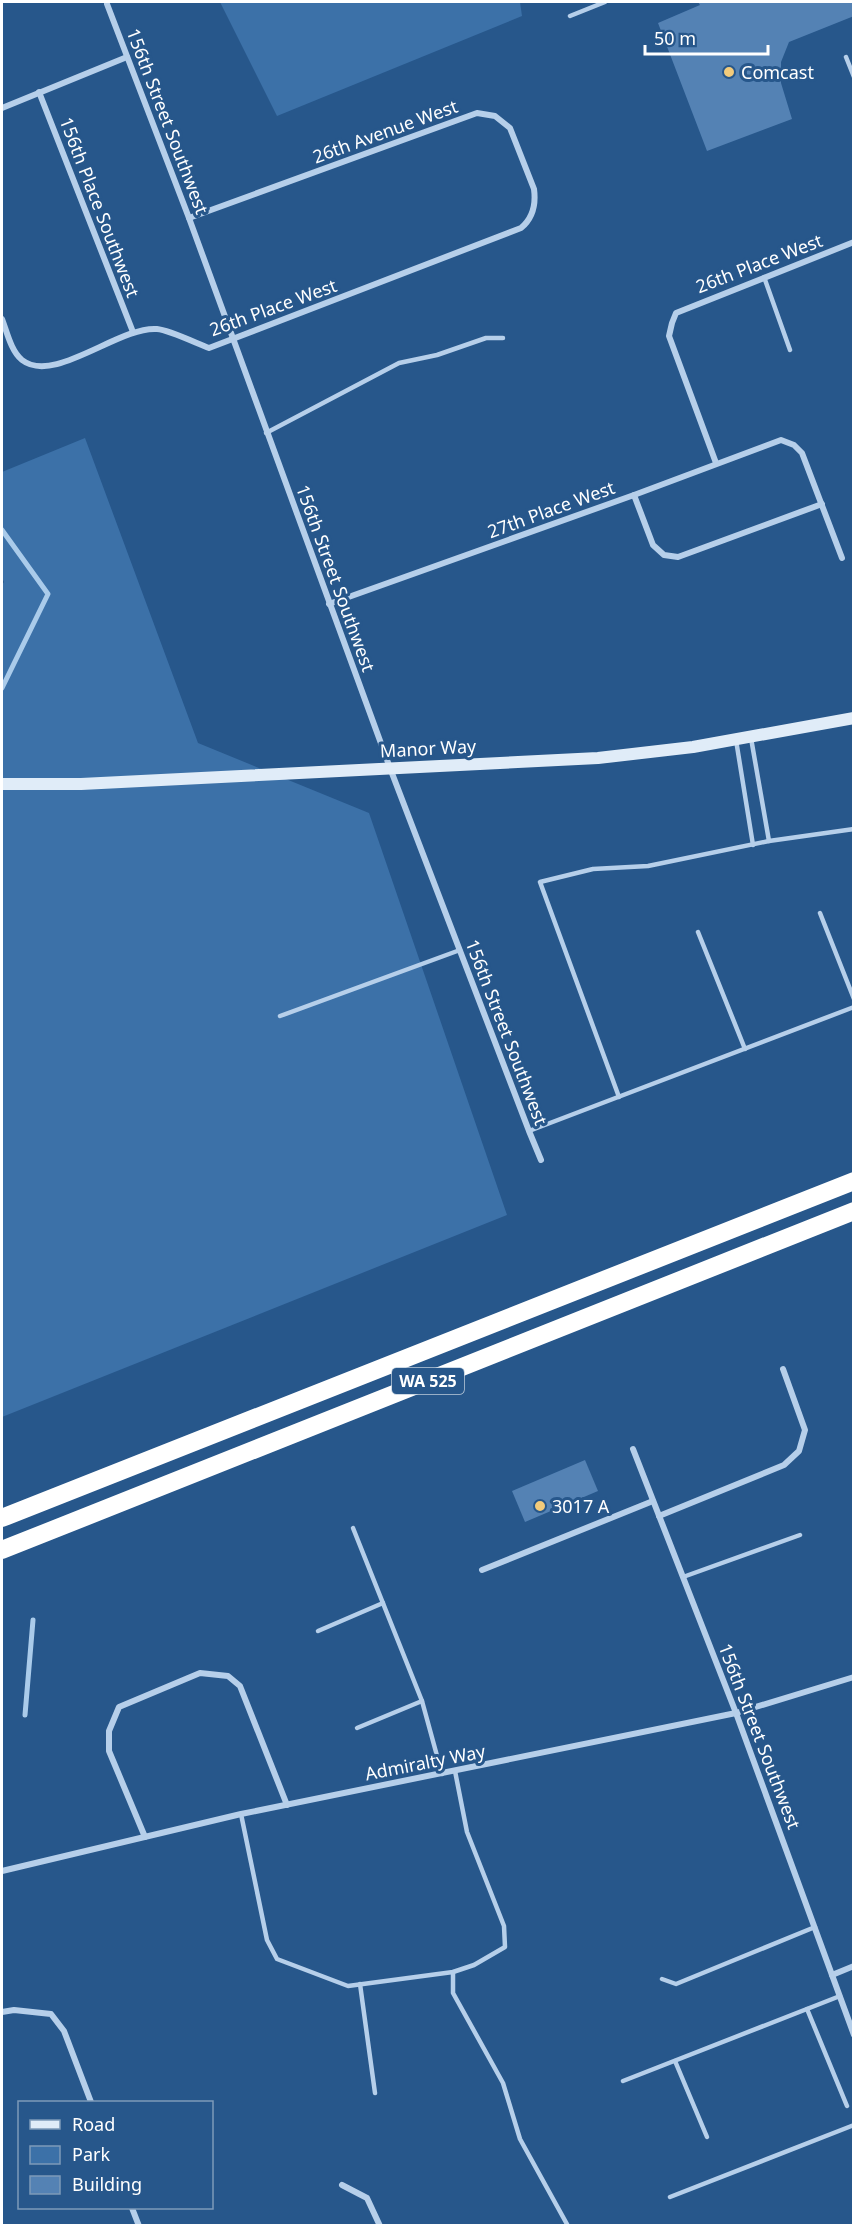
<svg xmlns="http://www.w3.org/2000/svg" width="855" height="2227" viewBox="0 0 855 2227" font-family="'Noto Sans',sans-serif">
  <rect width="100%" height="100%" fill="#27578b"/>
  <g fill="#3c71a8">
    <polygon points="220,2 520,2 522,16 277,116"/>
    <polygon points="85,438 198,743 369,813 507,1215 2,1417 2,585 4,582 2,578 2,472"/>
  </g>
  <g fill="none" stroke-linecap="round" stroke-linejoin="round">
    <g stroke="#aacbea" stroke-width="5">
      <polyline points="2,530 48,594 2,688"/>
      <polyline points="25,1715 33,1620"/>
    </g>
  </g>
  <g fill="#5482b4">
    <polygon points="698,2 854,2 854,16 789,42 781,62 781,83 792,119 707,151 658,23 700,5"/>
    <polygon points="585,1460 598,1491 525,1522 512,1491"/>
  </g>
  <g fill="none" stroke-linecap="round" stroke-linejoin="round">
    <g stroke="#b6cfea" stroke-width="4.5">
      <polyline points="570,16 605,2"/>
      <polyline points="846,57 854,77"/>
      <polyline points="764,277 790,350"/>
      <polyline points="266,433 399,363 437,355 486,338 503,338"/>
      <polyline points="751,738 769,841"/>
      <polyline points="736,740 753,845"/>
      <polyline points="820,913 854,999"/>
      <polyline points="698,932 745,1049"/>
      <polyline points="280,1016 460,950"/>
      <polyline points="619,1097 540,882 593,869 648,866 769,841 854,829"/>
      <polyline points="529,1131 854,1007"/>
      <polyline points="353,1528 422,1701 442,1774"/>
      <polyline points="683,1577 800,1535"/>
      <polyline points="318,1631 383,1603"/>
      <polyline points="357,1728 422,1701"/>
      <polyline points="241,1814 267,1940 277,1959 348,1986 453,1972 474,1965 505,1947 504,1926 467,1832 455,1771"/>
      <polyline points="453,1972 453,1993 503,2083 520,2139 568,2226"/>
      <polyline points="662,1979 676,1984 815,1927"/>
      <polyline points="360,1984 375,2093"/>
      <polyline points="807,2009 847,2106"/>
      <polyline points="675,2061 707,2137"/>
      <polyline points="623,2081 840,1996"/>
      <polyline points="670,2197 854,2125"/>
    </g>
    <g stroke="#b6cfea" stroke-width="6">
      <polyline points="107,4 189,218 390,768 529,1131 541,1160"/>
      <polyline points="39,92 133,332"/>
      <polyline points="2,108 127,57"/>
      <path d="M2 319C7 332 11 351 22 360 54 385 119 326 157 329 169 330 196 343 209 348L521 228C533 218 536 204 534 189L510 128 495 116 477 113 189 218"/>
      <polyline points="716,463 669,336 672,323 676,313 854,242"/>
      <polyline points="634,495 653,545 664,555 678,557 822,504"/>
      <polyline points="329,604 634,495 781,440 794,445 802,453 842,558"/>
      <polyline points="633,1449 736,1713 854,2035"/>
      <polyline points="659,1516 784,1465 799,1451 805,1430 783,1369"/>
      <polyline points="482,1570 653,1501"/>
      <polyline points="145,1837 109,1751 109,1731 119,1707 200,1673 228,1676 240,1686 287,1805"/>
      <polyline points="2,1871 241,1814 736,1713 854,1677"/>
      <polyline points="832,1975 854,1966"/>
      <polyline points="2,2012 14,2010 51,2014 64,2031 91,2102"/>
      <polyline points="342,2185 367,2198 380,2226"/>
      <polyline points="132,2208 139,2226"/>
    </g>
    <polyline stroke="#e0ecf8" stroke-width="12" points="2,784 81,784 598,758 693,747 854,718"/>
    <g stroke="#fff" stroke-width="18">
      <polyline points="2,1518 854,1181"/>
      <polyline points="2,1550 854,1211"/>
    </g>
  </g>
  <g fill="#f2cb7b" stroke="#27578b" stroke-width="2">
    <circle cx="729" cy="72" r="6"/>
    <circle cx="540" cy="1506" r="6"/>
  </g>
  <g text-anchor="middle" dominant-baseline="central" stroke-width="6" stroke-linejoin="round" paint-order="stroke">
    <rect fill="#27578b" stroke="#becddc" stroke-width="1.5" x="392" y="1368" width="72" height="26" rx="4.5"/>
    <g font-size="16" font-weight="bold" fill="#fff">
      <text x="428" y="1381">WA 525</text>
    </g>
    <g font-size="18" fill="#fff" stroke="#27578b" text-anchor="start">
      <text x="741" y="72">Comcast</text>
      <text x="552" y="1506">3017 A</text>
    </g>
    <g font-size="18" fill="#fff" stroke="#27578b">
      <text transform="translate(168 121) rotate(69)">156th Street Southwest</text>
      <text transform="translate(385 131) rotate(-20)">26th Avenue West</text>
      <text transform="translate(100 207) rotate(69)">156th Place Southwest</text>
      <text transform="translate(759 263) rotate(-21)">26th Place West</text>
      <text transform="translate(273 307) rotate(-20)">26th Place West</text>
      <text transform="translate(551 509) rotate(-20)">27th Place West</text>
      <text transform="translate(336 578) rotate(70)">156th Street Southwest</text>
      <text transform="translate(428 748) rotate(-3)">Manor Way</text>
      <text transform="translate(507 1032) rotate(69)">156th Street Southwest</text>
      <text transform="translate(760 1736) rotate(69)">156th Street Southwest</text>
      <text transform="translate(425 1762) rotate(-11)">Admiralty Way</text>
    </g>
  </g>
  <rect width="855" height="2227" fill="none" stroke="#ffffff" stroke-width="6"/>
  <rect x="18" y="2101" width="195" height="108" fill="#27578b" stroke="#7d9ab9" stroke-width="1.5"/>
  <rect x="30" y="2120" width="30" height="9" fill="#e0ecf8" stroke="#7d9ab9" stroke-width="1.5"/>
  <text x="72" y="2131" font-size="18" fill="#ffffff">Road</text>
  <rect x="30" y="2146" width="30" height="18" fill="#3c71a8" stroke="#7d9ab9" stroke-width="1.5"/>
  <text x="72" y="2161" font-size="18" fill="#ffffff">Park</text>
  <rect x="30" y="2176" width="30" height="18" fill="#5482b4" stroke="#7d9ab9" stroke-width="1.5"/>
  <text x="72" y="2191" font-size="18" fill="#ffffff">Building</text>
  <path d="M645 45v9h123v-9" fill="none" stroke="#ffffff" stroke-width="3"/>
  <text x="654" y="45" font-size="18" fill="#ffffff" stroke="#27578b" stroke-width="4.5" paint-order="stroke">50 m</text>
</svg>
